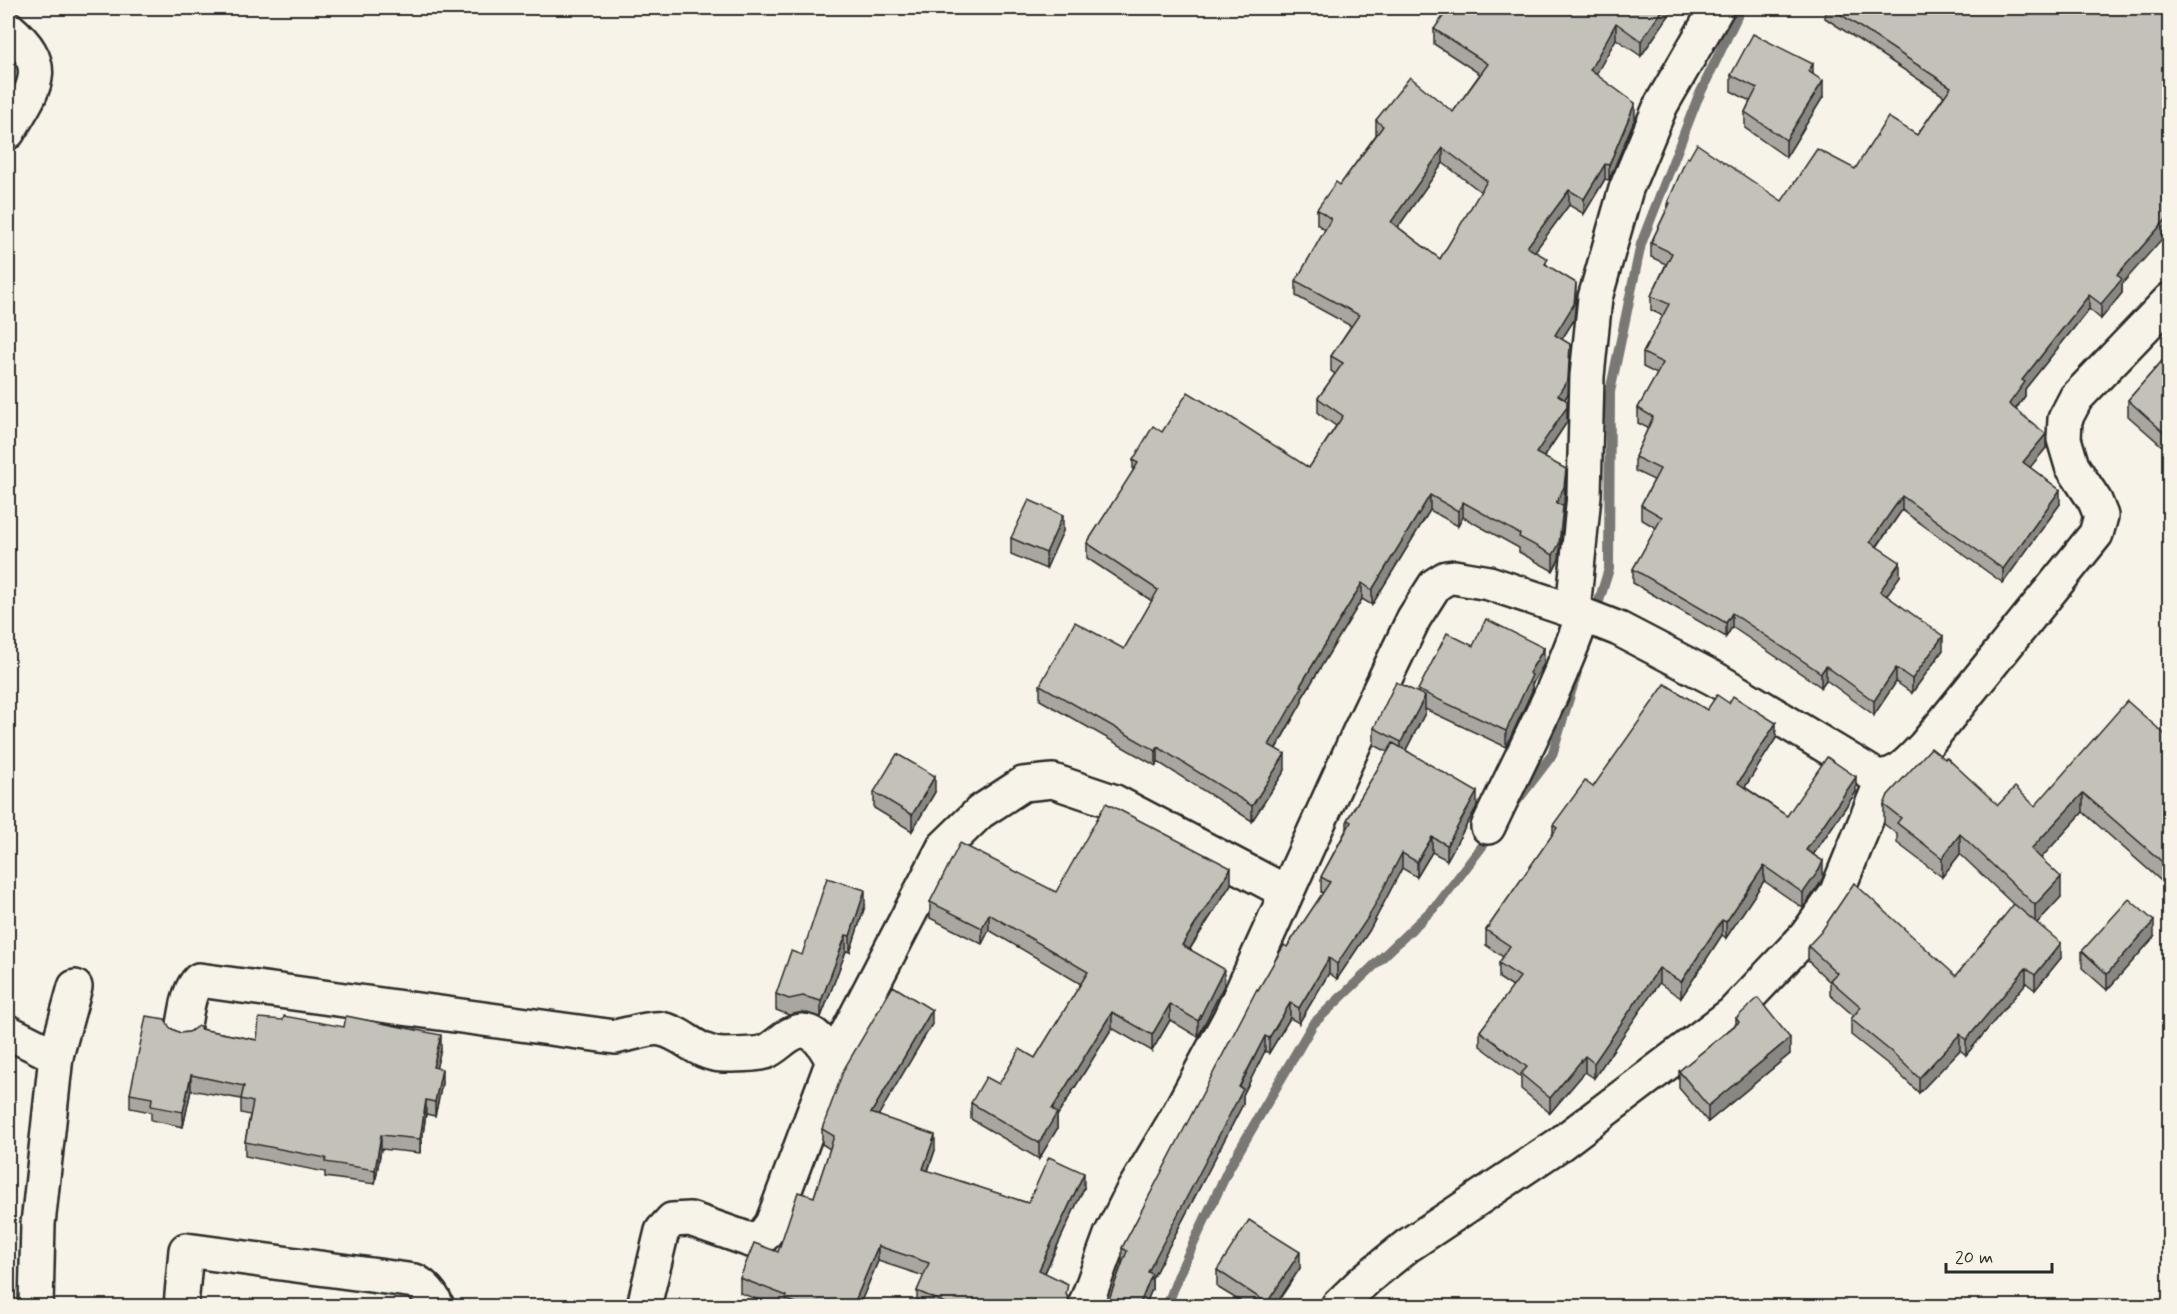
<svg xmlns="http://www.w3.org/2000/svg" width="2177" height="1314" viewBox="0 0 2177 1314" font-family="Mynerve,sans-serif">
  <rect width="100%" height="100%" fill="#f7f3e8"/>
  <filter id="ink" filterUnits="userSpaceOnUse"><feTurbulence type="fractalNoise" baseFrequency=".0167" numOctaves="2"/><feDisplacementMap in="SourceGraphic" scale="12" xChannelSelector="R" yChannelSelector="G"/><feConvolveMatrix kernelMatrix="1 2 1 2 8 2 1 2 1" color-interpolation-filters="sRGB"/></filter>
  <g filter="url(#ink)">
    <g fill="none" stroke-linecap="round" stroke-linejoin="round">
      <g stroke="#7a7874" stroke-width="10">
        <polyline points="1594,617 1609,569 1610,392 1641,244 1697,100 1741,8"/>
        <polyline points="1514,805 1552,755 1577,672"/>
        <polyline points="1167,1306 1180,1272 1229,1168 1313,1024 1439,903 1493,832"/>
      </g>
      <defs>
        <g id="minor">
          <path d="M8 28C54 67 34 88 8 132"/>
          <polyline points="1573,611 1584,495 1587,376 1595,298 1626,189 1661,105 1717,8"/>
          <path d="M1488 827C1521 757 1558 688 1583 615"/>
          <path d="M183 1029C187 1013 187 992 199 980L615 1037C625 1035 653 1027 661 1029 684 1033 696 1054 723 1055 733 1055 756 1055 765 1052 778 1047 786 1033 801 1031 817 1030 826 1049 833 1061"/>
          <polyline points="8,1032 56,1056 38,1224 36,1306"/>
          <polyline points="56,1056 75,987"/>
          <path d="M181 1306 186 1250 415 1281C426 1287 432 1295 437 1306"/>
          <polyline points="644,1306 662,1231 672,1220 690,1219 750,1240 763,1236 772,1224 833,1061 944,847 980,812 1023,784 1053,781 1115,802 1286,892"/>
          <path d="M1085 1306 1111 1235 1132 1193 1173 1124 1230 1018 1359 733 1414 618 1435 585 1446 578 1454 577 1489 583 1573 611 1619 629 1715 679 1874 775C1895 781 1910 761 1924 747L2096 534 2101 516 2095 501 2072 466 2064 439 2065 419 2076 398 2170 300"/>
          <polyline points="1338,1306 1366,1279 1407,1246 1560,1144 1732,1014 1806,936 1836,894 1883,778"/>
        </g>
      </defs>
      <use href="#minor" stroke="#2b2b2b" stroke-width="38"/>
      <use href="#minor" stroke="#f7f3e8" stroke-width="33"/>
    </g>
    <g fill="#a9a69f" stroke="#2b2b2b" stroke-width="1.5" fill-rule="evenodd">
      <path d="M1464 8H1674L1641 56 1616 39 1596 74 1635 118 1609 180 1605 179 1584 214 1569 205 1535 251 1576 299 1574 320 1562 339 1570 359 1568 394 1565 399 1567 422 1544 457 1566 484 1564 503 1562 506 1563 521 1559 559 1553 571 1519 552V548L1463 517 1458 526 1430 510 1372 605 1362 599 1302 698V702L1276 749 1285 770 1252 821 1158 762 1156 766 1040 700V685L1124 649 1152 601 1087 558V543L1133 472V460L1162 432 1309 468 1336 426 1318 413V398L1335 374 1331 371V356L1351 326 1296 296V281L1325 230 1317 224V209L1340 185 1376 135V120L1453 112 1480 74 1434 44V29L1462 12ZM1443 163 1481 192 1440 259 1398 227Z"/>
      <polygon points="1825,8 2169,8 2122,284 2122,293 2101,319 2089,309 2025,389 2025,396 2016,409 2046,448 2030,467 2060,504 2003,583 1902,510 1877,547 1900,576 1886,595 1943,650 1912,693 1896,682 1874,715 1826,680 1821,687 1732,627 1726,637 1633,583 1633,569 1656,528 1641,519 1641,505 1654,480 1635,471 1635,457 1648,428 1638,423 1638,408 1657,374 1643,367 1643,353 1663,316 1651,310 1651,296 1666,264 1651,257 1651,243 1668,207 1668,202 1782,201 1855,169 1917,135 1944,96 1825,18"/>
      <polygon points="1813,74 1823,97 1786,157 1745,128 1745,112 1750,101 1731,91 1731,75"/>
      <polygon points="2169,353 2169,452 2128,416 2128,400"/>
      <polygon points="1063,531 1046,569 1011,554 1011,538"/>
      <polygon points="1473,646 1544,664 1532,684 1532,691 1506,747 1425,709 1425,713 1406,750 1477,806 1447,860 1432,852 1417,877 1402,868 1369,931 1337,979 1329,973 1299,1023 1290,1018 1269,1053 1265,1051 1243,1095 1243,1104 1152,1279 1152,1289 1145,1306 1095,1306 1108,1302 1122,1263 1122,1248 1258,990 1323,893 1321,892 1321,877 1347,828 1347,820 1388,752 1374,745 1374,728 1418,693 1418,690"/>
      <polygon points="1707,710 1776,738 1745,787 1787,816 1856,792 1813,855 1823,877 1819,885 1803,908 1764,881 1726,938 1722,935 1681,998 1659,983 1594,1078 1585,1072 1550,1113 1521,1089 1521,1077 1480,1046 1480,1031 1513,987 1499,978 1499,963 1503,957 1486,945 1486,930 1553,834 1553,825 1593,787"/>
      <polygon points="2169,738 2167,886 2083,812 2041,858 2061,897 2037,923 2061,958 2035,990 2026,983 1966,1055 1960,1050 1919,1093 1894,1069 1851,1035 1851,1019 1854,1016 1830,995 1830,982 1808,961 1808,946 1956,976 2014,905 1960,854 1942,877 1897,843 1897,834 1884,824 1884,805 1998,805 2035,806"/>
      <polygon points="874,792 935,792 912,831 874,808"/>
      <polygon points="1231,884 1190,949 1224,985 1198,1037 1170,1020 1152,1051 1112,1028 1057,1116 1057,1129 1039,1159 971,1119 971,1103 999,1084 1035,1058 1081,984 989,930 982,944 930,918 930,902"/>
      <polygon points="865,906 850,952 846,951 821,1017 803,1012 789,1015 776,1010 776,994 802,955"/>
      <polygon points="2154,937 2107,990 2082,968 2082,951"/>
      <polygon points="1736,1018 1790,1054 1708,1122 1679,1088 1679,1071 1736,1024"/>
      <polygon points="932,1024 878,1115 935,1150 928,1171 1028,1203 1084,1188 1045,1273 1068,1297 1070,1303 1076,1306 917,1306 917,1291 924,1276 878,1261 859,1306 775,1306 740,1293 740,1278 778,1252 814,1197 830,1149 822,1144 822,1129"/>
      <polygon points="170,1028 180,1033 189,1032 201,1029 257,1040 441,1049 436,1068 442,1083 435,1116 426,1114 420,1153 381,1149 375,1184 325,1177 325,1172 245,1156 245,1142 250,1115 241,1113 241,1099 191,1090 183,1127 151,1120 151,1112 130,1108 130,1094"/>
      <polygon points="1300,1268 1275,1306 1248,1306 1217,1287 1217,1270"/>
    </g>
    <g fill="#898782" stroke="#2b2b2b" stroke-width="1.5">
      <polygon points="1664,8 1674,8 1641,56 1641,41"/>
      <polygon points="1616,23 1616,39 1590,85 1590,70"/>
      <polygon points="1813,64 1813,80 1808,71"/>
      <polygon points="1823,81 1823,97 1786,157 1786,140"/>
      <polygon points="1635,103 1635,118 1609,180 1609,165"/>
      <polygon points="1443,148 1443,163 1391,237 1391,222"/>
      <polygon points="1605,164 1605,179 1584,214 1584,199"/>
      <polygon points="1569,190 1569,205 1527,262 1527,247"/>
      <polygon points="2169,216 2169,231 2122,284 2122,293 2101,319 2101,304 2117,275"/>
      <polygon points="1576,283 1576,299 1574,320 1555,350 1555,335"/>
      <polygon points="2089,295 2089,309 2025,389 2025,396 2009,418 2009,404 2022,380"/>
      <polygon points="1570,344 1568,394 1558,410 1558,395"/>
      <polygon points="1567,401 1567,422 1536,468 1536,453"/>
      <polygon points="2046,434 2046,448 2023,476 2023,462"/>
      <polygon points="1566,469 1564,503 1556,518 1556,503"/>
      <polygon points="2060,490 2060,504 2003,583 2003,569"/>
      <polygon points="1430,495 1430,510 1372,605 1372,590"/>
      <polygon points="1902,496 1902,510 1870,556 1870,542"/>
      <polygon points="1463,502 1463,517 1458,526 1458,511"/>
      <polygon points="1563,506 1563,521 1559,559 1553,571 1553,555"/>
      <polygon points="1063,515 1063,531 1046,569 1046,553"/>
      <polygon points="1900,562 1900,576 1880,605 1880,591"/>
      <polygon points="1362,583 1362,599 1302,698 1302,702 1269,760 1269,745 1300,686"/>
      <polygon points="1732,613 1732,627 1726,637 1726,623"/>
      <polygon points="1943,636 1943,650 1912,693 1912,679"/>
      <polygon points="1544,648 1544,664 1532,684 1532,691 1506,747 1506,731 1529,673"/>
      <polygon points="1826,666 1826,680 1821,687 1821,673"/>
      <polygon points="1896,668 1896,682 1874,715 1874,701"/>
      <polygon points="1425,696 1425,713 1401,759 1401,742"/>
      <polygon points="1776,723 1776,738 1738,798 1738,783"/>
      <polygon points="1158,747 1158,762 1156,766 1156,751"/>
      <polygon points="1285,754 1285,770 1252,821 1252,806"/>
      <polygon points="935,776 935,792 912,831 912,815"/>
      <polygon points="1856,777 1856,792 1806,865 1806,850"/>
      <polygon points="1477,792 1477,806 1447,860 1447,845"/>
      <polygon points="2083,793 2083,812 2031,869 2031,849"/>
      <polygon points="1960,834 1960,854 1942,877 1942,858"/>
      <polygon points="1432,837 1432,852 1417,877 1417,862"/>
      <polygon points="1402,853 1402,868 1369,931 1337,979 1337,964"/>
      <polygon points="1823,861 1823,877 1819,885 1803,908 1803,893"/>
      <polygon points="2169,863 2169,883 2167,886 2167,866"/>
      <polygon points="1764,866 1764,881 1726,938 1726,922"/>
      <polygon points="1231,868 1231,884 1182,961 1182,945"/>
      <polygon points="2061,877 2061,897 2035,925 2035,905"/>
      <polygon points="865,890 865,906 850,952 850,936"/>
      <polygon points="989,914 989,930 982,944 982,928"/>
      <polygon points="1722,920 1722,935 1681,998 1681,982"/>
      <polygon points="2154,921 2154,937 2107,990 2107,974"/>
      <polygon points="846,935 846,951 821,1017 821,1001"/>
      <polygon points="2061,943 2061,958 2035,990 2035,975"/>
      <polygon points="1329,958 1329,973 1299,1023 1299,1008"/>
      <polygon points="1659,968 1659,983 1594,1078 1594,1063"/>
      <polygon points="2026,968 2026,983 1966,1055 1966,1040"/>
      <polygon points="1224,969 1224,985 1198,1037 1198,1021"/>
      <polygon points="1290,1003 1290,1018 1269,1053 1269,1038"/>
      <polygon points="1170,1004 1170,1020 1152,1051 1152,1035"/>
      <polygon points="932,1010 932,1024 871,1128 871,1113"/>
      <polygon points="1112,1012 1112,1028 1057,1116 1057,1129 1039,1159 1039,1143 1052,1109"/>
      <polygon points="1960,1034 1960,1050 1919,1093 1919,1078"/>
      <polygon points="441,1035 441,1049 433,1081 433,1067"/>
      <polygon points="1265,1036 1265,1051 1243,1095 1243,1104 1152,1279 1152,1289 1145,1306 1139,1306 1148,1272"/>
      <polygon points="1790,1038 1790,1054 1708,1122 1708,1106"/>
      <polygon points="1585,1056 1585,1072 1550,1113 1550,1098"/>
      <polygon points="442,1069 442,1083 435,1116 435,1102"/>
      <polygon points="191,1075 191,1090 183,1127 183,1112"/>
      <polygon points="426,1100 426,1114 420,1153 420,1139"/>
      <polygon points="381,1135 381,1149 375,1184 375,1170"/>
      <polygon points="935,1135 935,1150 923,1184 923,1169"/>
      <polygon points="1084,1173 1084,1188 1039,1285 1039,1270"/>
      <polygon points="878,1246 878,1261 859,1306 853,1306"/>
      <polygon points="1300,1252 1300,1268 1275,1306 1267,1306 1267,1303"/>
    </g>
    <g fill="#c4c1b9" stroke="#2b2b2b" stroke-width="1.5" fill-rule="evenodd">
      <path d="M1449 8H1455L1462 12 1464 8H1664L1641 41 1616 23 1590 70 1635 103 1609 165 1605 164 1584 199 1569 190 1527 247 1548 259 1545 264 1576 283 1574 304 1555 335 1570 344 1568 379 1558 395 1567 401V407L1536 453 1566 469 1564 487 1556 503 1563 506 1559 544 1553 555 1519 537 1520 534 1463 502 1458 511 1430 495 1372 590 1362 583 1300 686 1302 687 1269 745 1285 754 1252 806 1158 747 1156 751 1040 685 1075 622 1124 649 1158 590 1087 543 1138 463 1133 460 1153 426 1162 432 1188 392 1222 413 1223 412 1309 468 1343 416 1318 398 1343 363 1331 356 1359 315 1296 281 1331 219 1317 209 1336 182 1340 185 1383 126 1376 120 1410 77 1453 112 1488 64 1434 29ZM1443 148 1487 181 1440 259 1391 222Z"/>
      <polygon points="1831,8 2169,8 2169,216 2117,275 2122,279 2101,304 2089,295 2022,380 2025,382 2009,404 2046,434 2023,462 2060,490 2003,569 1902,496 1870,542 1900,562 1880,591 1943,636 1912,679 1896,668 1874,701 1826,666 1821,673 1732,613 1726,623 1633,569 1662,517 1641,505 1660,469 1635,457 1653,417 1638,408 1663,363 1643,353 1669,304 1651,296 1672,253 1651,243 1670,203 1668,202 1687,157 1689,158 1697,144 1782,201 1817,149 1855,169 1888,117 1917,135 1951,87"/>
      <polygon points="1753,34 1813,64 1808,71 1823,81 1786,140 1745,112 1757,88 1731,75"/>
      <polygon points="2169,353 2169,437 2128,400"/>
      <polygon points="1029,500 1063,515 1046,553 1011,538"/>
      <polygon points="1486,619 1544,648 1529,673 1532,675 1506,731 1418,690 1447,633 1473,646"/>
      <polygon points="1396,682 1425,696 1401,742 1374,728"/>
      <polygon points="1665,684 1707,710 1717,695 1729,703 1733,696 1776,723 1738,783 1787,816 1827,757 1856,777 1806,850 1823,861 1819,870 1803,893 1764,866 1726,922 1722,920 1681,982 1659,968 1594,1063 1585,1056 1550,1098 1521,1074 1527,1067 1480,1031 1520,977 1499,963 1510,946 1486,930 1557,828 1553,825 1585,781 1593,787"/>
      <polygon points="2127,701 2169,738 2169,863 2167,866 2083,793 2031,849 2061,877 2035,905 1960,834 1942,858 1897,823 1901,818 1884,805 1888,795 1931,748 1945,759 1946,757 1998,805 2015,787 2035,806"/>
      <polygon points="1393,743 1477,792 1447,845 1432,837 1417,862 1402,853 1369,916 1337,964 1329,958 1299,1008 1290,1003 1269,1038 1265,1036 1239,1087 1243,1089 1148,1272 1152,1274 1139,1306 1095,1306 1101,1299 1108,1302 1127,1251 1122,1248 1257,989 1258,990 1284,945 1287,947 1330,882 1321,877 1351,822 1347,820"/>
      <polygon points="897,754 935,776 912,815 874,792"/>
      <polygon points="1106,803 1231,868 1182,945 1224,969 1198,1021 1170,1004 1152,1035 1112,1012 1052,1109 1057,1113 1039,1143 971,1103 986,1077 999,1084 1020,1049 1035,1058 1088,972 989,914 982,928 930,902 960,843 1056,892"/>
      <polygon points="827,878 865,890 850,936 846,935 821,1001 803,996 789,999 776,994 791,951 802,955"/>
      <polygon points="1854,883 1956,976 2014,904 2061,943 2035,975 2026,968 1966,1040 1960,1034 1919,1078 1894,1054 1851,1019 1861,1007 1830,980 1837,973 1808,946 1821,932"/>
      <polygon points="2129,899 2154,921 2107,974 2082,951"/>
      <polygon points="893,986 932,1010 871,1113 935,1135 923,1169 1028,1203 1049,1157 1084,1173 1039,1270 1068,1284 1066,1294 1070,1303 1076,1306 952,1306 917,1291 929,1263 878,1246 853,1306 854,1306 803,1306 786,1299 787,1296 740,1278 754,1243 778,1252 798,1192 814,1197 834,1136 822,1129 844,1069"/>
      <polygon points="1758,998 1790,1038 1708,1106 1679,1071 1739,1022 1736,1018"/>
      <polygon points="146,1016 165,1019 170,1028 180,1033 189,1032 198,1026 201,1026 200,1029 257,1040 259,1018 283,1020 284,1016 344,1027 346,1016 441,1035 433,1067 442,1069 435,1102 426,1100 420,1139 381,1135 375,1170 325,1162 326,1158 245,1142 253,1102 241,1099 244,1086 191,1075 183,1112 151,1106 152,1098 130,1094"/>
      <polygon points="1249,1220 1300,1252 1267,1303 1217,1270"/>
    </g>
  </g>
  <rect width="2177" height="1314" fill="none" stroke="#f7f3e8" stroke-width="30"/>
  <rect x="15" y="15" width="2147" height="1284" fill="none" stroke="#2b2b2b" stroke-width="2" filter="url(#ink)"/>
  <path d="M1946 1263v9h106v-9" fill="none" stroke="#2b2b2b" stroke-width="3"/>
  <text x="1955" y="1263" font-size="18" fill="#2b2b2b" stroke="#f7f3e8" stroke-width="4.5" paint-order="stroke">20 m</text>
</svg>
